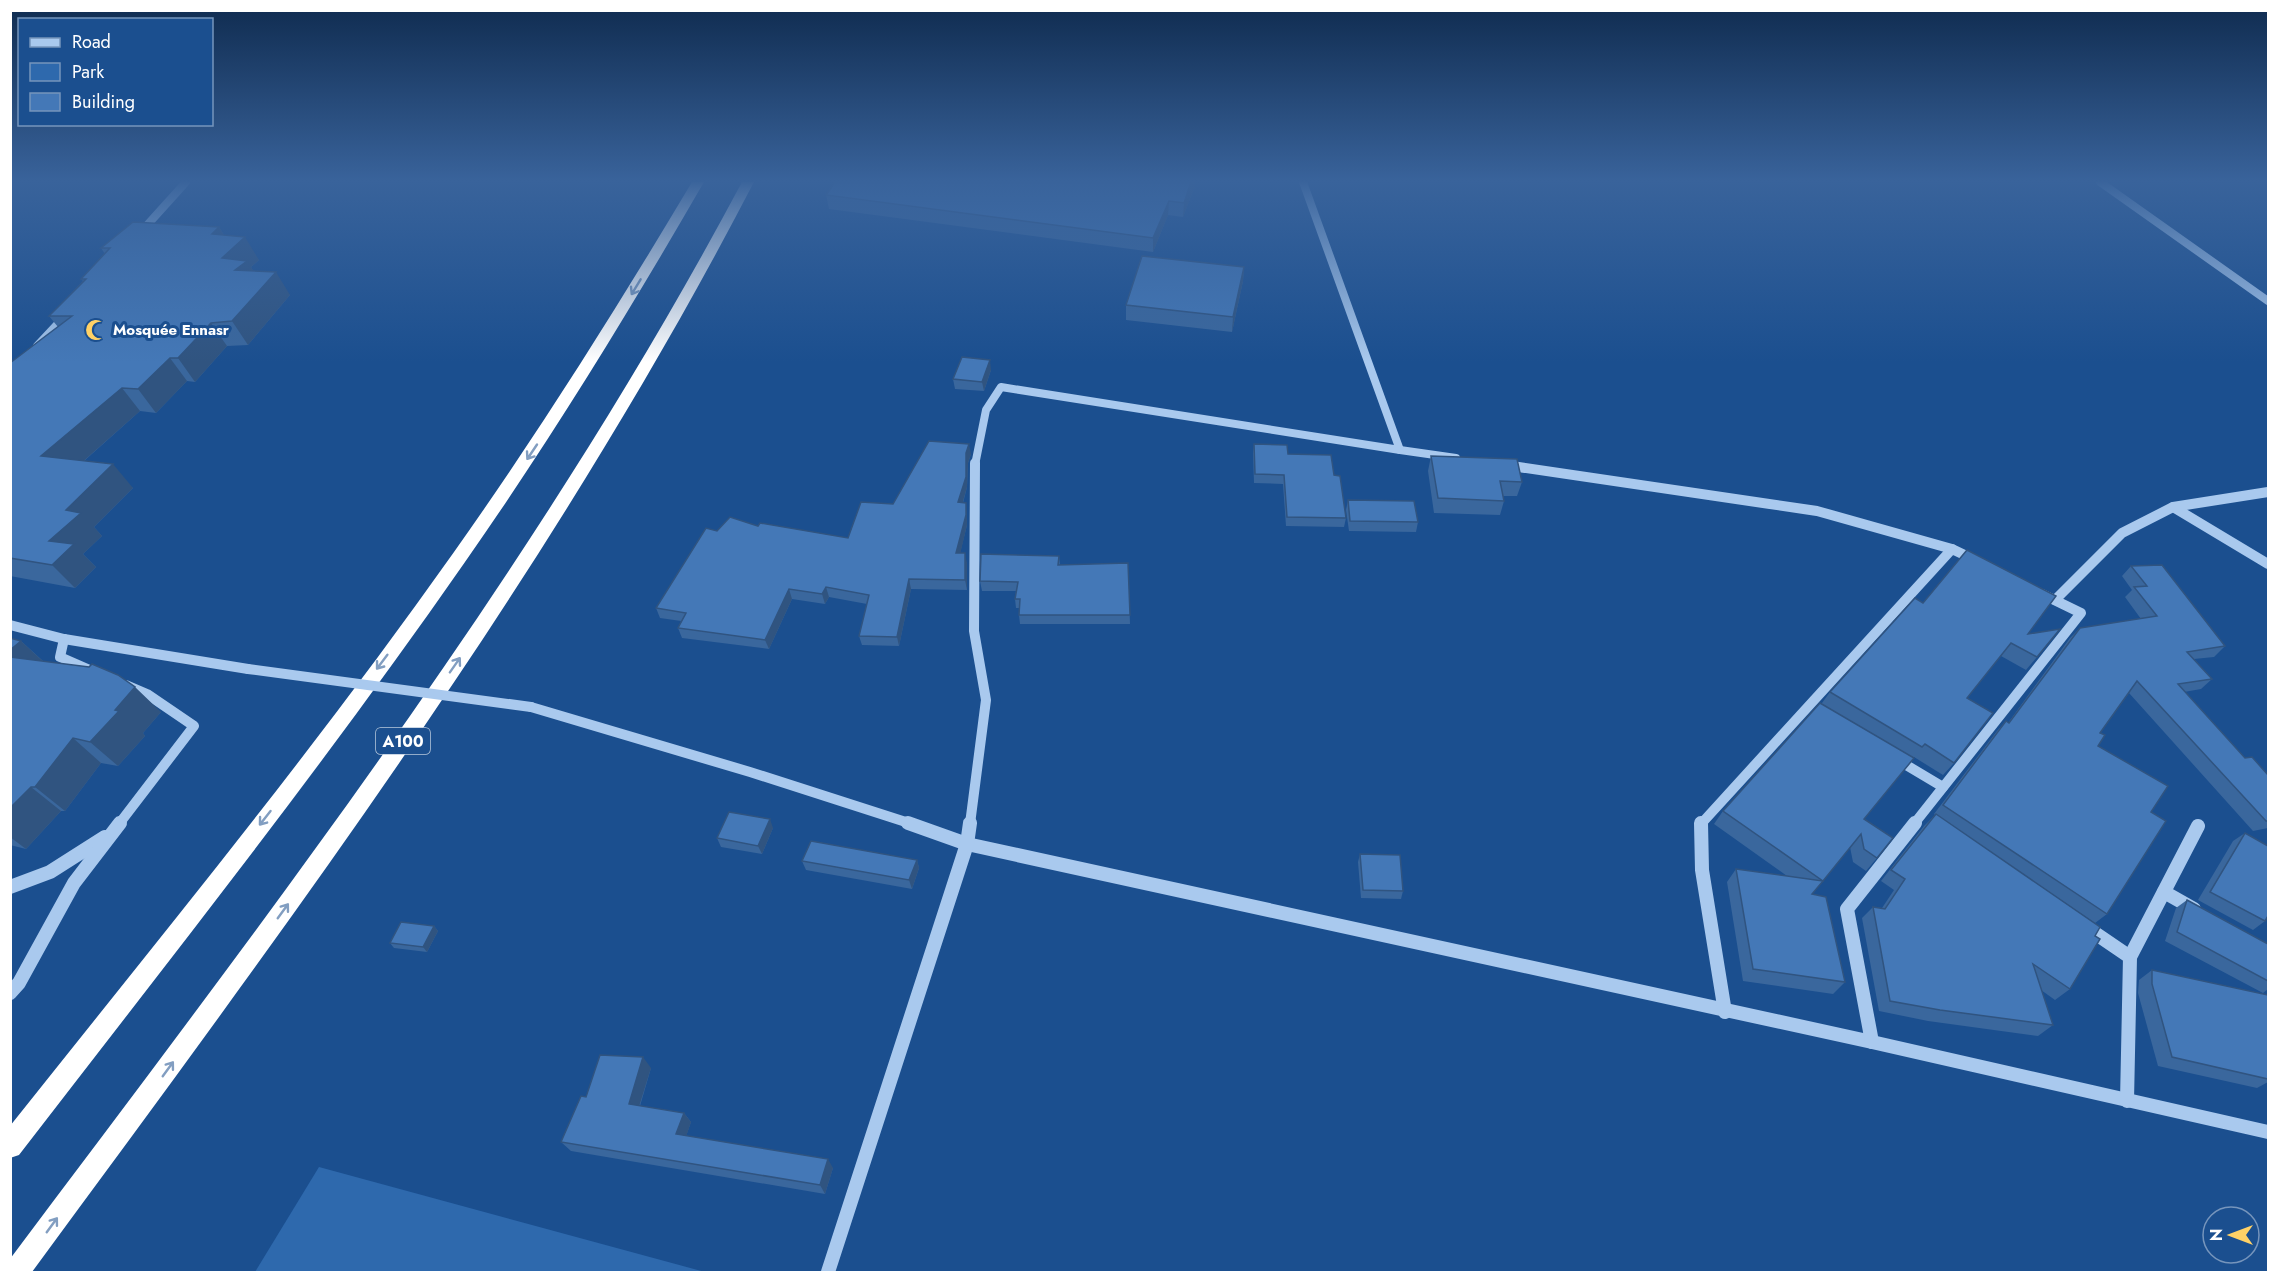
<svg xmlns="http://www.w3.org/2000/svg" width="2279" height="1283" viewBox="0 0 2279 1283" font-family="Jost,sans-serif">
  <rect width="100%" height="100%" fill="#1b4f8f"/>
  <polygon fill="#2e69ad" points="319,1167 705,1272 255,1272"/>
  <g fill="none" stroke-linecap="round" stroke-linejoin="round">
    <g stroke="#a9c9ee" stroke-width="8">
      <polyline points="2100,182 2268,301"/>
      <polyline points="140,233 186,182"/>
      <polyline points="37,346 65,316"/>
      <polyline points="1400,450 1456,458"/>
      <polyline points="975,465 986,410 1001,387 1400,450 1303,182"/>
    </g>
    <g stroke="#a9c9ee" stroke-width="10">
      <polyline points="1505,465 1817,511 1952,549"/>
      <polyline points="2173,507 2268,564"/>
      <polyline points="2055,600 2122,533 2173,507 2268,492"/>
      <polyline points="10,625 64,639 248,669"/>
      <polyline points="64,639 60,657 92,671"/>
      <polyline points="531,707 750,772 912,824"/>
      <polyline points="1896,759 1943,787"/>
      <polyline points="119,824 194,726 147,694 126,685"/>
      <polyline points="970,824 986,700 974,631 975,463"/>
      <polyline points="1701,824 1952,549 1975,560"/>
      <polyline points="1914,824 2081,613 2042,594"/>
    </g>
    <g stroke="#a9c9ee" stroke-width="14">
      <polyline points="908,823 967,844 1872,1042 2268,1132"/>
      <polyline points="1701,823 1702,870 1725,1012"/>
      <polyline points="10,887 50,872 105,837"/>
      <polyline points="2164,892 2194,909"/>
      <polyline points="2086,927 2130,957"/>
      <polyline points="10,993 19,983 74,883 120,823"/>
      <polyline points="1872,1042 1847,909 1915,823"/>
      <polyline points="2127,1101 2130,957 2198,826"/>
      <polyline points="828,1272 967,844 970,823"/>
    </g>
    <g fill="#fff" fill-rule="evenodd">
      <path d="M692 182H704C629 312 551 439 465 562 324 765 170 959 19 1155L10 1158V1126C161 936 315 749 454 552 539 432 617 308 692 182Z"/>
      <path d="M742 182H754C553 570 290 921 32 1272H10V1259C270 912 538 566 742 182Z"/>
    </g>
    <polyline stroke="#a9c9ee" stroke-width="10" points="248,669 531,707"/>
  </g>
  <g fill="#3a679d">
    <polygon points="835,182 1195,182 1195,186 1183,217 1168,215 1153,252 829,209 826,195"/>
    <polygon points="219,227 224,235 259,260 251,267 253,271 290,295 248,345 227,346 195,382 187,381 156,413 140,411 84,461 133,488 94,527 102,536 83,554 96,567 75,588 10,576 10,363 58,327 49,316 83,281 81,279 105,254 101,248"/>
    <polygon points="1244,267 1243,281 1232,332 1126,320 1126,305"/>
    <polygon points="991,370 984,391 955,389 953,379"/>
    <polygon points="1254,444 1288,454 1334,475 1346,518 1344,527 1286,526 1283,484 1254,483 1253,453"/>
    <polygon points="971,454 968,463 967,487 963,503 967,513 967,525 960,553 967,563 967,590 911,589 899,646 862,645 859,636 867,604 829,597 825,604 792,599 769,649 682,638 678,628 681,621 660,618 656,608 717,531 758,526 848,538 893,504"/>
    <polygon points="1431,456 1522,482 1517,496 1503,496 1504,501 1500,515 1434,513 1428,471"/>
    <polygon points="1348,500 1418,522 1416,532 1349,531 1346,510"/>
    <polygon points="1059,556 1060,565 1128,563 1130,624 1020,624 1019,615 1019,608 1016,608 1015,599 1016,591 982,591 980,581"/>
    <polygon points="2131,566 2225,646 2214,657 2194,659 2212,679 2201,689 2184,692 2245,758 2268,775 2268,828 2253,831 2129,693 2100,733 2098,746 2151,812 2107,914 2095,923 2017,870 2095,936 2070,989 2055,1000 2041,990 2053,1025 2038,1036 1928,1021 1879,1011 1862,918 1873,907 1882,908 1894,890 1881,881 1924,826 1935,815 1934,814 1997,731 2006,721 2008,723 2070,638 2080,628 2141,619 2125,597 2132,590 2122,576"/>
    <polygon points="1923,603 2028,634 2037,657 2026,670 2001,656 1967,698 1954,763 1943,775 1914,757 1864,819 1877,858 1866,871 1853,862 1850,847 1812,894 1845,982 1833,994 1743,981 1727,882 1736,869 1787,876 1714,824 1723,811 1822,703 1830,692"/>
    <polygon points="10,638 21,641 43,661 161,712 143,733 145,736 118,766 101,763 65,811 61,811 26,849 10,845"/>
    <polygon points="773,828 762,854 721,847 717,838"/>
    <polygon points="2245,833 2265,921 2253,930 2198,900 2233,841"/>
    <polygon points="1360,854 1403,891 1401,899 1361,898 1358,862"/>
    <polygon points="917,860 919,868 912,889 806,870 802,861"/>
    <polygon points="2187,900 2268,944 2268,989 2263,993 2165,941 2176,908"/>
    <polygon points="434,926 438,931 427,952 394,948 390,943"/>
    <polygon points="2152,970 2268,995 2268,1082 2257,1088 2158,1066 2138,993 2139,980"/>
    <polygon points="651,1068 640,1106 684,1113 691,1122 686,1136 833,1168 825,1194 571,1151 561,1142 586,1097"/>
  </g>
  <g fill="#305480">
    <polygon points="1191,182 1195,182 1195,186 1183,217 1184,203"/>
    <polygon points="1169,201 1168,215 1153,252 1153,238"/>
    <polygon points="219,227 232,248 245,237 259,260 251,267 261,284 240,278 222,258 212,234"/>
    <polygon points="1244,267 1243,281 1232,332 1233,317"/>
    <polygon points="276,272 290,295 248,345 232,321"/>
    <polygon points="211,323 227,346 195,382 178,358"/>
    <polygon points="170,358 187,381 156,413 138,389"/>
    <polygon points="990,360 991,370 984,391 982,382"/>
    <polygon points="122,388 140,411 62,480 41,456"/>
    <polygon points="969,444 971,454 968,463 967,487 960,512 958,502 966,453"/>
    <polygon points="113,464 133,488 94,527 102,536 83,554 96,567 75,588 52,565 49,541 66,510"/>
    <polygon points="966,503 967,513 967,525 958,563 956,553"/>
    <polygon points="965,553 967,563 967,590 965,580"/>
    <polygon points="909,579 911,589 899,646 897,637"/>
    <polygon points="826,587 829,597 825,604 822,594"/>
    <polygon points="789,589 792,599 769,649 765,640"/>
    <polygon points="21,641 48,666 10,662 10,649"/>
    <polygon points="135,687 161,712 143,733 145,736 118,766 90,742 115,710"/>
    <polygon points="73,738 101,763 65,811 35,787"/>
    <polygon points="31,787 61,811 26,849 10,837 10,808"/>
    <polygon points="770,819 773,828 762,854 758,846"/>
    <polygon points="917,860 919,868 912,889 909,880"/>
    <polygon points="434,926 438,931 427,952 423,947"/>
    <polygon points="643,1057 651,1068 637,1113 629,1104"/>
    <polygon points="684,1113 691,1122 684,1143 676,1134"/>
    <polygon points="828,1159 833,1168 825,1194 820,1185"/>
  </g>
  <g fill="#4478b7" stroke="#305480" stroke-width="1.5">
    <polygon points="835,182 1191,182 1184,203 1169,201 1153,238 826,195"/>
    <polygon points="133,222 219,227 212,234 245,237 222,258 247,261 235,270 276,272 232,321 211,323 178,358 170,358 138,389 122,388 41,456 113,464 66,510 81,513 49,541 74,544 52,565 10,558 10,363 72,316 49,316 86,279 81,279 110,248 101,248"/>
    <polygon points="1142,256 1244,267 1233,317 1126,305"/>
    <polygon points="962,357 990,360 982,382 953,379"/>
    <polygon points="929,441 969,444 966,453 966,477 958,502 966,503 966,515 956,553 965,553 965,580 909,579 897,637 859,636 869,595 826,587 822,594 789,589 765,640 678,628 686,613 656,608 706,528 717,531 730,517 758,526 760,523 848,538 861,502 893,504"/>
    <polygon points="1254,444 1287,445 1288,454 1331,455 1334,475 1340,476 1346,518 1287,517 1284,475 1255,474"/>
    <polygon points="1431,456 1517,459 1522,482 1500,481 1504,501 1438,498"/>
    <polygon points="1348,500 1414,501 1418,522 1350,521"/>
    <polygon points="1967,550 2056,596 2028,634 2060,629 2037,657 2011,643 1967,698 1993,713 1954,763 1925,744 1922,747 1830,692 1915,598 1923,603"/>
    <polygon points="981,554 1059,556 1058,565 1128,563 1130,615 1019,615 1020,599 1015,599 1018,582 980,581"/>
    <polygon points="2162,565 2225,646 2187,652 2212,679 2178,684 2245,758 2252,757 2268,775 2268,821 2266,821 2137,681 2100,733 2105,735 2098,746 2168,786 2151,812 2166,821 2107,914 1943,805 2006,721 2009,723 2080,628 2157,616 2134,587 2147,586 2131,566"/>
    <polygon points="10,638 21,641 10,650"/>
    <polygon points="10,657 89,667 92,664 118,675 135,687 115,710 119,711 90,742 73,738 35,787 31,787 10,808"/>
    <polygon points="1820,703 1914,758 1864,819 1893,838 1877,858 1864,849 1861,834 1823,881 1723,811"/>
    <polygon points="729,812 770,819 758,846 717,838"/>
    <polygon points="1936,814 2100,927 2095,936 2100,939 2070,989 2033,964 2053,1025 1940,1010 1890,1001 1873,907 1885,909 1905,879 1891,870"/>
    <polygon points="2245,833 2268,846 2268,916 2265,921 2210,892"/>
    <polygon points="811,841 917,860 909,880 802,861"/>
    <polygon points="1360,854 1400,855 1403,891 1363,890"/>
    <polygon points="1736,869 1823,881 1812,894 1826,897 1845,982 1753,969"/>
    <polygon points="2187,900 2268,944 2268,981 2177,932"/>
    <polygon points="401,922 434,926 423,947 390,943"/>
    <polygon points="2152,970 2268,995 2268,1079 2172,1057 2152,984"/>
    <polygon points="600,1055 643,1057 629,1104 684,1113 676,1134 828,1159 820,1185 561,1142 581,1096 586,1097"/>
  </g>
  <defs><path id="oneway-shaft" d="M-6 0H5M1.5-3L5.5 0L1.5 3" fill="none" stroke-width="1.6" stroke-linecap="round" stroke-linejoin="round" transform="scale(1.5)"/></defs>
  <g stroke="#829ec1">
    <use href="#oneway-shaft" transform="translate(636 287) rotate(121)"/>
    <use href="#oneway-shaft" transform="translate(532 452) rotate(124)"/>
    <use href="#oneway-shaft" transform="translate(382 662) rotate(127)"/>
    <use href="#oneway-shaft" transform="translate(455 665) rotate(-55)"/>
    <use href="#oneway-shaft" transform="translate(265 818) rotate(128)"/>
    <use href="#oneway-shaft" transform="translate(283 911) rotate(-54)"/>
    <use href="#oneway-shaft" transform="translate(168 1069) rotate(-54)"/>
    <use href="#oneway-shaft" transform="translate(52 1225) rotate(-54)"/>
  </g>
  <linearGradient id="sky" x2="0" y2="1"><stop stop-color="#0f2b4f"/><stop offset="0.5" stop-color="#39639b"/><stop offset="1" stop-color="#39639b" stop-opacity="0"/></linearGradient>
  <rect width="2279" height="362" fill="url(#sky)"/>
  <defs>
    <symbol id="mosque-bare" viewBox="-9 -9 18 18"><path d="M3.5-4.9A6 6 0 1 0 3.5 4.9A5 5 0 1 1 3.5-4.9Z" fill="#ffd166" stroke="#1b4f8f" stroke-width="2.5" paint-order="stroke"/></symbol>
  </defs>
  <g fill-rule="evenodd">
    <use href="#mosque-bare" x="81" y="315" width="30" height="30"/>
  </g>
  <g text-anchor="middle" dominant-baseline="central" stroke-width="6" stroke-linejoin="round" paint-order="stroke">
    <g font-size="15" font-weight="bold" fill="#fff" stroke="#1b4f8f" text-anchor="start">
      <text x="113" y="330">Mosquée Ennasr</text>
    </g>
    <rect fill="#1b4f8f" stroke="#bbcadd" stroke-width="1.5" x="376" y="728" width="54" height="26" rx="4.5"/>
    <g font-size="16" font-weight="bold" fill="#fff">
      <text x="403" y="741">A100</text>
    </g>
  </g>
  <rect width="2279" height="1283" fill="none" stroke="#ffffff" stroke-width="24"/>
  <rect x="18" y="18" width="195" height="108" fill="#1b4f8f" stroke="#7695bc" stroke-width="1.5"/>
  <rect x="30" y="38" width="30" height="9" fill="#a9c9ee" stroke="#7695bc" stroke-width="1.5"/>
  <text x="72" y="48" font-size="18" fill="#ffffff">Road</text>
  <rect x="30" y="63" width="30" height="18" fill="#2e69ad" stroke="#7695bc" stroke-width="1.5"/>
  <text x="72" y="78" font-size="18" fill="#ffffff">Park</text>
  <rect x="30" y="93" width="30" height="18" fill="#4478b7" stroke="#7695bc" stroke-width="1.5"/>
  <text x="72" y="108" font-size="18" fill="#ffffff">Building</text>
  <g transform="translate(2231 1235) rotate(270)"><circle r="28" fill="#1b4f8f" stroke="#7695bc" stroke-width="1.5"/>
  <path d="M0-4.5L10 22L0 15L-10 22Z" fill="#ffd166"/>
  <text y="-9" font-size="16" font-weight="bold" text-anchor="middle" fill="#ffffff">N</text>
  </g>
</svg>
